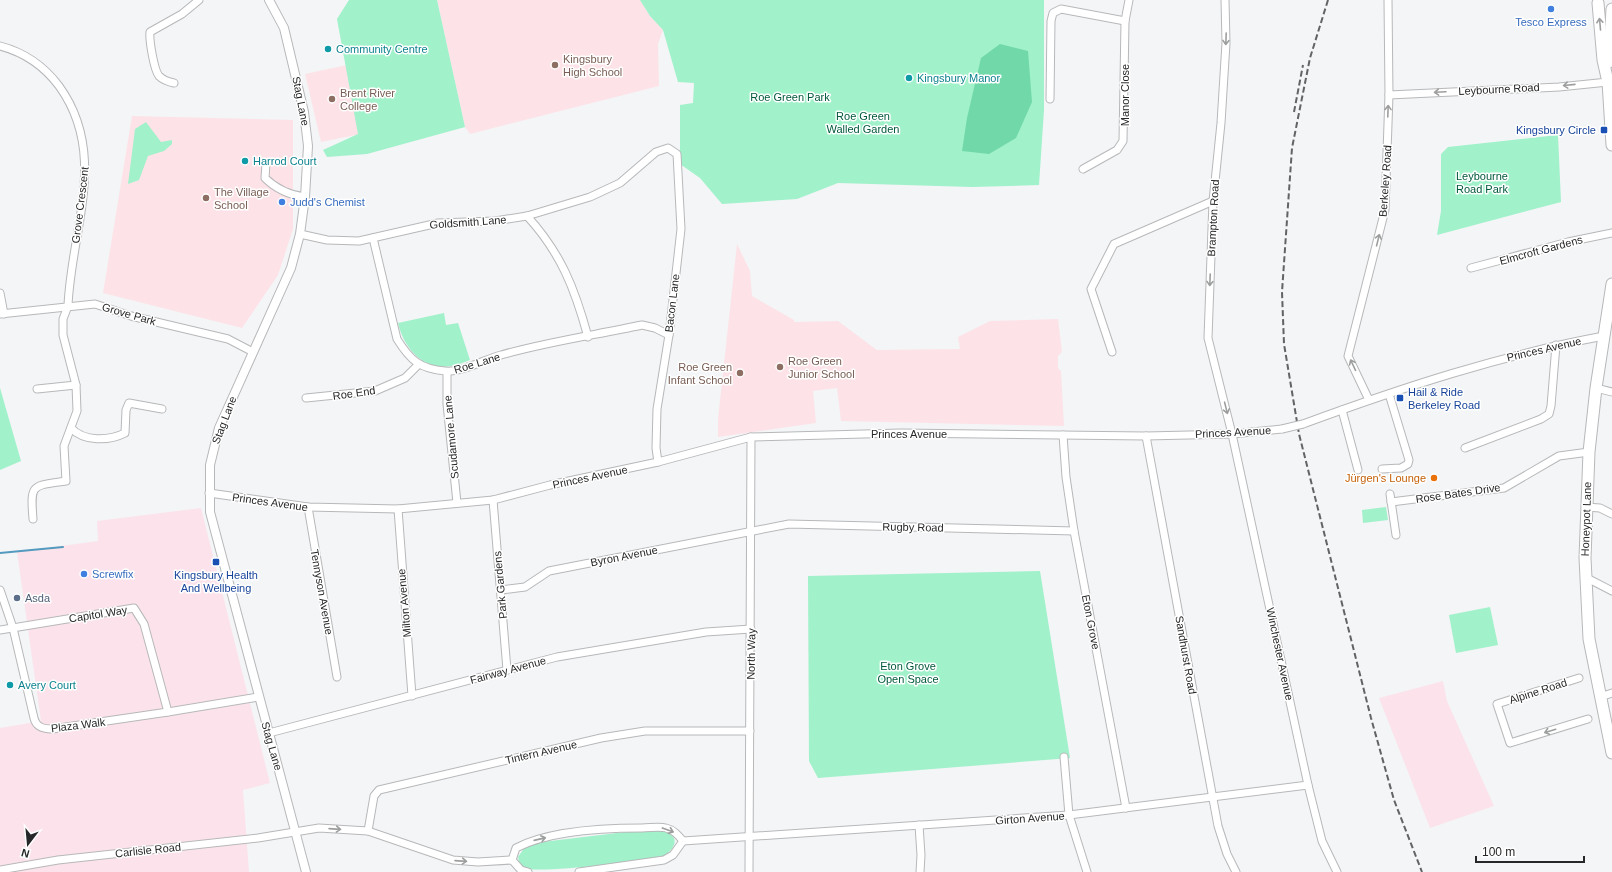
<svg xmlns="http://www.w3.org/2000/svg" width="1612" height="872" viewBox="0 0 1612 872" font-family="Helvetica,sans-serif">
  <rect width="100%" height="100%" fill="#f3f5f7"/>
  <g fill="#fce3eb">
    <polygon points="201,508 270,783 243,790 249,872 0,872 0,728 41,721 17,552 98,541 97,521"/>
    <polygon points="1443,681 1447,701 1494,806 1430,828 1379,698"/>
  </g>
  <g fill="#fde3e8">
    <polygon points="437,0 640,0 650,16 663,30 658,44 659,86 470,134 465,127"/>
    <polygon points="347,65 361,134 321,142 305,74"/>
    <polygon points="132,116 293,120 293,229 278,275 242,328 103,293"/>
    <polygon points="737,244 750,271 752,296 794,320 794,322 838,321 877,350 960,349 958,337 990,321 1058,319 1062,352 1058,356 1058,368 1061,371 1064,426 841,421 837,388 813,391 816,423 718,437 718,419"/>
  </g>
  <g fill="#a1f1ca">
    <polygon points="349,0 437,0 465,127 367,154 327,157 323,150 358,134 337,19"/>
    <polygon points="640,0 1044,0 1044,110 1039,185 972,187 838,183 797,199 722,204 700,178 680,164 680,105 693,103 694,83 678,82 663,30 650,16"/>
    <polygon points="146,122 161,142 172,140 172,144 164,151 148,156 139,180 128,184 135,129"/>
    <polygon points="1558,135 1561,202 1437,235 1441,211 1441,154 1448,147"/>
    <path d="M444 313 446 325 458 323 470 360C464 362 458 365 451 366 423 371 404 348 398 323Z"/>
    <polygon points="0,388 21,461 0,470"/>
    <polygon points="1386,507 1388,520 1363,523 1362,510"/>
    <polygon points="1040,571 1070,758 818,778 809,761 808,576"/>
    <polygon points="1490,607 1498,645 1456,653 1449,615"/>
    <path d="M634 831C643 831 654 829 663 831 682 836 675 850 662 857 631 862 554 872 526 869 521 867 519 863 518 857L525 847 542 842Z"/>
  </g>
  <polygon fill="#70d8a9" points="1000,44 1028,51 1032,102 1016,138 989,154 962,151 967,118 981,58"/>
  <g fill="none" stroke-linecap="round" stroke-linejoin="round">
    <polyline stroke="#539abe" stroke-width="2" points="0,553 63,547"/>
    <defs>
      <g id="minor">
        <polyline points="1225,0 1226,43 1221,123 1213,201 1208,338 1232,434 1308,785 1322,841 1337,872"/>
        <path d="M0 46C23 52 44 66 59 86 109 155 71 230 68 306L63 319V335L76 385 77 411 64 446 66 481C32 486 30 483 33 519"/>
        <path d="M174 83C169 82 163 80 159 76 154 70 149 40 150 32L182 14 199 0"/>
        <polyline points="1389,95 1559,87 1608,82"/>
        <polyline points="1050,99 1051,21 1053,13 1061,9 1125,21"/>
        <path d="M266 163 265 178C276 189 290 195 305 197"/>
        <polyline points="1083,169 1117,150 1123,141 1125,21 1129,0"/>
        <path d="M527 216C561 253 575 289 588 337"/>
        <polyline points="300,234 327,240 359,241 438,223 495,221 527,216 590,197 620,183 656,152 668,148 677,154 681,229 669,335 657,409 656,448 658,462"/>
        <path d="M373 238 397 339C410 360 420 369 445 371 461 373 485 359 501 355 546 342 595 335 642 325L655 328 669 335"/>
        <polyline points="1471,268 1568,242 1612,233"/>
        <polyline points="0,293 4,314"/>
        <polyline points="0,314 95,304 131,316 228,339 253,352"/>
        <polyline points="1112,352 1091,289 1114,244 1213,201"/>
        <polyline points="447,372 447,404 457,503"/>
        <polyline points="1596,388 1612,392"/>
        <polyline points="37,389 76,385"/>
        <polyline points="306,398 375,391 405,378 418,365"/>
        <polyline points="1369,400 1348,356 1385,210 1389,95 1388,0"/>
        <polyline points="1342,410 1358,470"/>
        <path d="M1303 424C1401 388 1501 355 1604 336"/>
        <path d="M71 428C84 442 109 441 125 433L126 410 129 403 162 409"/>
        <polyline points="1063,435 1066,477 1074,531 1126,808"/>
        <polyline points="1146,436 1218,826 1227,854 1236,872"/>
        <polyline points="1465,448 1541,419 1549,414 1551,406 1556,345"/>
        <polyline points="1382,469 1401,468 1408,464 1409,460 1389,394"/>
        <polyline points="209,493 308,507 398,509 493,500 550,485 658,462 751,437 901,433 1146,436 1232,434 1282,429"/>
        <polyline points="1390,494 1396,535"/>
        <polyline points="493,500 507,670"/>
        <polyline points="1391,502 1504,488 1559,456 1589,452"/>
        <polyline points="308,507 337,677"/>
        <polyline points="1586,507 1600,508 1612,514"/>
        <polyline points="398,509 412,696"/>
        <polyline points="1585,577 1612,591"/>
        <path d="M0 590 13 628 34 718C36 727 43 729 52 729L168 712 258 697"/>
        <polyline points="501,590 525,587 549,571 789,524 1074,531"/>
        <polyline points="0,630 134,608 144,624 168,712"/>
        <polyline points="1579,678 1497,704 1510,743 1588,719"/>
        <polyline points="1600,697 1612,693"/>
        <polyline points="269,733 557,657 706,632 751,629"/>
        <polyline points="1064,757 1069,815 1087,872"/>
        <polyline points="919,825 921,855 920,872"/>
        <polyline points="368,831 374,796 379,790 601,738 645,731 750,731"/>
        <polyline points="683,841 1069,815 1308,785"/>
        <path d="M512 860 516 848C548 831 605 828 642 828 650 828 659 826 666 828 674 830 678 835 683 841"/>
        <polyline points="512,860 521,870 528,872"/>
        <polyline points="0,870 58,860 258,838 319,828 368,831 453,860 478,862 512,860"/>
        <polyline points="579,872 664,860 673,855 683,841"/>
        <polyline points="749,872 751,437"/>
      </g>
      <polyline id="tertiary" points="269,0 284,28 304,112 308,146 305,197 300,234 291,268 219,428 210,465 210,512 306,872"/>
      <g id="primary">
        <polyline points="1598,3 1603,60 1608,82 1612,145"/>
        <polyline points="1609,62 1612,9"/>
        <polyline points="1612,284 1596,388 1589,452 1585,558 1589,639 1612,753"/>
      </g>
    </defs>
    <use href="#minor" stroke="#b7b8ba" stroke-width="9"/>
    <use href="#tertiary" stroke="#b7b8ba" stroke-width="10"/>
    <use href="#primary" stroke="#b7b8ba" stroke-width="13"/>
    <use href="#minor" stroke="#fff" stroke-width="7"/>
    <use href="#tertiary" stroke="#fff" stroke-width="8"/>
    <use href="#primary" stroke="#fff" stroke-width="11"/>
    <g stroke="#616364" stroke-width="2" stroke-dasharray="6 3" stroke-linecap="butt">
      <polyline points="1328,0 1310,58 1292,148 1282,292 1284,344 1299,434 1371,718 1394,800 1422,872"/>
      <polyline points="1294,112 1303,65"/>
    </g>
    <defs>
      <polyline id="minor-bridge" points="1282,429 1303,424"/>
    </defs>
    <use href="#minor-bridge" stroke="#b7b8ba" stroke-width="9" stroke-linecap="butt"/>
    <use href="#minor-bridge" stroke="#fff" stroke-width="7"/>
  </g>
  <defs><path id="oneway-shaft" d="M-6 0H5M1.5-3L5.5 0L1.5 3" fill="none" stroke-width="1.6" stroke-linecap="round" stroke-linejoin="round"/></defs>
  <g stroke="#9d9e9e">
    <use href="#oneway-shaft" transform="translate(1600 24) rotate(-95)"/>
    <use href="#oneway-shaft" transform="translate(1226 39) rotate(92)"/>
    <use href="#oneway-shaft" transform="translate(1569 85) rotate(174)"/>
    <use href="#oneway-shaft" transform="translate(1440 92) rotate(177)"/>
    <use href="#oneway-shaft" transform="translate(1388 111) rotate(-88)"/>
    <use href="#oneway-shaft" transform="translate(1378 240) rotate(-76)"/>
    <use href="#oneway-shaft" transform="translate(1210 280) rotate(92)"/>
    <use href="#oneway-shaft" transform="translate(1353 365) rotate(-115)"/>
    <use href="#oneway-shaft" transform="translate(1226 408) rotate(76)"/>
    <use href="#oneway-shaft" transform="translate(1550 731) rotate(163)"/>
    <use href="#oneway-shaft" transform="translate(335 829) rotate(4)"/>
    <use href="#oneway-shaft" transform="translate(668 830) rotate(20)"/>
    <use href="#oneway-shaft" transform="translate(540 839) rotate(-13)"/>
    <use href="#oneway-shaft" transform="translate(461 861) rotate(4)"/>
  </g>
  <g fill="#3f7fe0" stroke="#fff" stroke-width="1.5">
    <circle cx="1551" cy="9" r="4"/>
    <circle cx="282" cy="202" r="4"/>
    <circle cx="84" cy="574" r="4"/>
  </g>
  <g fill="#0f9aa8" stroke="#fff" stroke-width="1.5">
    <circle cx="328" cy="49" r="4"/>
    <circle cx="909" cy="78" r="4"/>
    <circle cx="245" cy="161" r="4"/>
    <circle cx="10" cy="685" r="4"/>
  </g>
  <g fill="#8d6e63" stroke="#fff" stroke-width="1.5">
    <circle cx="555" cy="65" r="4"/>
    <circle cx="332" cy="99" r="4"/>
    <circle cx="206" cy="198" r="4"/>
    <circle cx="780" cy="367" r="4"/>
    <circle cx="740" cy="373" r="4"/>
  </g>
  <g fill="#1a4fb4" stroke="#fff" stroke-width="1.5">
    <rect x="1600" y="126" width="8" height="8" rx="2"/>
    <rect x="1396" y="394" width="8" height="8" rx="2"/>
    <rect x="212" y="558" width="8" height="8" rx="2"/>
  </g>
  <circle fill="#e8710a" stroke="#fff" stroke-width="1.5" cx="1434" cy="478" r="4"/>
  <circle fill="#5c6f8a" stroke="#fff" stroke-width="1.5" cx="17" cy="598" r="4"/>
  <g text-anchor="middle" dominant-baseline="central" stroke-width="3" stroke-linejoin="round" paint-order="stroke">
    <g font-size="11" fill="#366cbe" stroke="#fff" text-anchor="start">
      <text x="1551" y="22" text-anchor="middle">Tesco Express</text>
      <text x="290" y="202">Judd's Chemist</text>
      <text x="92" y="574">Screwfix</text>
    </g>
    <g font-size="11" fill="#0d838f" stroke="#fff" text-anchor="start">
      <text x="336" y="49">Community Centre</text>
      <text x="917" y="78">Kingsbury Manor</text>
      <text x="253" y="161">Harrod Court</text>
      <text x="18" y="685">Avery Court</text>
    </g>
    <g font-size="11" fill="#785e54" stroke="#fff" text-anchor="start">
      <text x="563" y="59">Kingsbury<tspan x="563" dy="13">High School</tspan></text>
      <text x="340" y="93">Brent River<tspan x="340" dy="13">College</tspan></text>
      <text x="214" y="192">The Village<tspan x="214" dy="13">School</tspan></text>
      <text x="788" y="361">Roe Green<tspan x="788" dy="13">Junior School</tspan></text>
      <text x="732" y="367" text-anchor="end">Roe Green<tspan x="732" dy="13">Infant School</tspan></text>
    </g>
    <g font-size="11" fill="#262728" stroke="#fff">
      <text transform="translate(1499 89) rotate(-3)">Leybourne Road</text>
      <text transform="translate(1125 95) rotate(-90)">Manor Close</text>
      <text transform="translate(301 101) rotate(79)">Stag Lane</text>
      <text transform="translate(1385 181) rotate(-86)">Berkeley Road</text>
      <text transform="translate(80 205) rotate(-83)">Grove Crescent</text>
      <text transform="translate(1213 218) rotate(-87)">Brampton Road</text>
      <text transform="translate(468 222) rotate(-4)">Goldsmith Lane</text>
      <text transform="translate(1541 250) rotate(-15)">Elmcroft Gardens</text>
      <text transform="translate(672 303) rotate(-83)">Bacon Lane</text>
      <text transform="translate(129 314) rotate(16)">Grove Park</text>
      <text transform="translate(1544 349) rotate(-13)">Princes Avenue</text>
      <text transform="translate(477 363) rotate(-17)">Roe Lane</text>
      <text transform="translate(354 393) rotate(-8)">Roe End</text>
      <text transform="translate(224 420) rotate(-69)">Stag Lane</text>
      <text transform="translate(1233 432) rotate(-3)">Princes Avenue</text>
      <text x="909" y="434">Princes Avenue</text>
      <text transform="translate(451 437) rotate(-95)">Scudamore Lane</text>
      <text transform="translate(590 477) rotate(-12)">Princes Avenue</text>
      <text transform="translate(1458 493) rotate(-8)">Rose Bates Drive</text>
      <text transform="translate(270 502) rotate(8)">Princes Avenue</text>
      <text transform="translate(1586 519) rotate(-88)">Honeypot Lane</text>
      <text transform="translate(913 527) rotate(1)">Rugby Road</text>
      <text transform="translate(624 556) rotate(-11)">Byron Avenue</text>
      <text transform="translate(500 585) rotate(-95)">Park Gardens</text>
      <text transform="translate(322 592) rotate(80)">Tennyson Avenue</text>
      <text transform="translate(404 603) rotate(-95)">Milton Avenue</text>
      <text transform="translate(98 614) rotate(-9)">Capitol Way</text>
      <text transform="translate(1091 622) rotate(79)">Eton Grove</text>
      <text transform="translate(751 654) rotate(-89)">North Way</text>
      <text transform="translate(1280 654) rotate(78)">Winchester Avenue</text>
      <text transform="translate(1186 655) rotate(80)">Sandhurst Road</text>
      <text transform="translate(508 670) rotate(-15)">Fairway Avenue</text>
      <text transform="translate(1538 691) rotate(-18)">Alpine Road</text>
      <text transform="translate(78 725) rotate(-7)">Plaza Walk</text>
      <text transform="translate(272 746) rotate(74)">Stag Lane</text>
      <text transform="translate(541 752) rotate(-13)">Tintern Avenue</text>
      <text transform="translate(1030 818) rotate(-4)">Girton Avenue</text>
      <text transform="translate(148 850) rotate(-6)">Carlisle Road</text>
    </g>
    <g font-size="11" fill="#00593b" stroke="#fff">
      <text x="790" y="97">Roe Green Park</text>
      <text x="863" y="116">Roe Green<tspan x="863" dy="13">Walled Garden</tspan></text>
      <text x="1482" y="176">Leybourne<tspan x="1482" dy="13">Road Park</tspan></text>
      <text x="908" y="666">Eton Grove<tspan x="908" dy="13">Open Space</tspan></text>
    </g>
    <g font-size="11" fill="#164399" stroke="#fff" text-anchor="end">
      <text x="1596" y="130">Kingsbury Circle</text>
      <text x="1408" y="392" text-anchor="start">Hail &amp; Ride<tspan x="1408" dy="13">Berkeley Road</tspan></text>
      <text x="216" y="575" text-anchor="middle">Kingsbury Health<tspan x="216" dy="13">And Wellbeing</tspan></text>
    </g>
    <g font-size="11" fill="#c56008" stroke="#fff" text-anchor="end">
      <text x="1426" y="478">Jürgen's Lounge</text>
    </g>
    <g font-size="11" fill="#4e5e75" stroke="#fff" text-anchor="start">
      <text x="25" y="598">Asda</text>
    </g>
  </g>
  <g transform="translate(28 844) rotate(196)" stroke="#ffffff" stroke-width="3" paint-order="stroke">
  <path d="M0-3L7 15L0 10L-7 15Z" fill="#262728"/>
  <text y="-6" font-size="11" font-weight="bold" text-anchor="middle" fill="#262728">N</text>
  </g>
  <path d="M1476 856v6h108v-6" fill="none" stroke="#262728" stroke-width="2"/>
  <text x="1482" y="856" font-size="12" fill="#262728" stroke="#ffffff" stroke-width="3" paint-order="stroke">100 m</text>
</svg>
